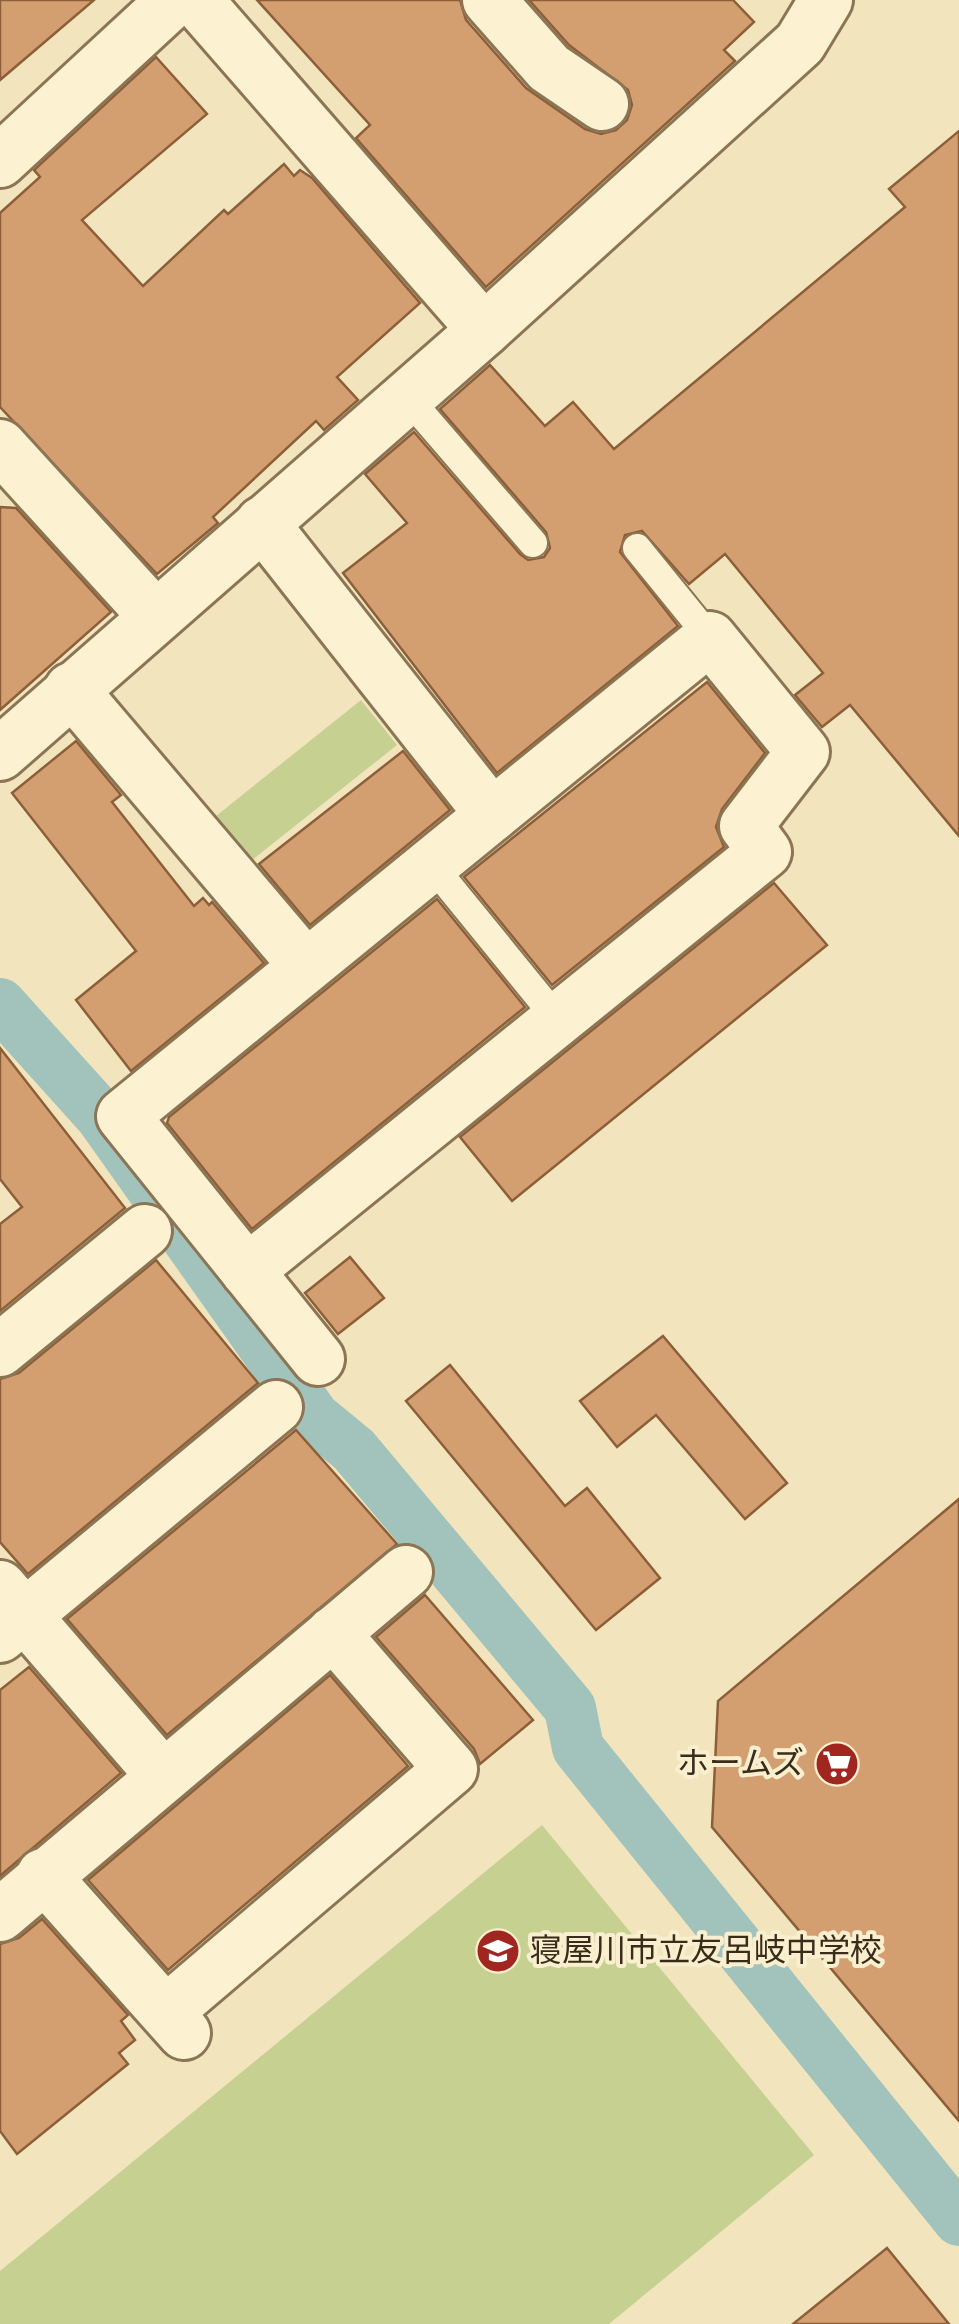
<svg xmlns="http://www.w3.org/2000/svg" width="959" height="2324" viewBox="0 0 959 2324" font-family="Spectral,'Noto Sans JP',serif">
  <rect width="100%" height="100%" fill="#f2e5be"/>
  <g fill="#c6d191">
    <polygon points="361,700 397,745 242,868 206,824"/>
    <polygon points="542,1825 814,2155 609,2324 0,2324 0,2271"/>
  </g>
  <g fill="none" stroke-linecap="round" stroke-linejoin="round">
    <polyline stroke="#a2c3bb" stroke-width="52" points="0,1004 101,1116 314,1417 354,1450 570,1708 578,1748 959,2220"/>
  </g>
  <g fill="#d49f70" stroke="#8d5f38" stroke-width="2.5">
    <polygon points="0,0 94,0 0,80"/>
    <polygon points="257,0 460,0 466,20 526,88 585,129 601,134 616,130 627,120 632,105 628,90 569,45 529,0 733,0 754,22 724,50 735,61 486,287 356,138 370,125"/>
    <polygon points="156,57 207,114 82,220 143,286 224,210 228,214 284,164 294,176 300,170 312,178 420,303 337,377 358,400 324,430 316,421 213,517 218,523 157,574 0,407 0,213 40,177 34,170"/>
    <polygon points="959,131 959,836 850,705 822,727 795,695 823,673 725,554 689,584 642,531 625,535 620,552 678,626 497,773 343,573 407,523 365,474 414,432 520,554 528,560 544,557 550,548 546,532 440,409 490,365 545,426 573,402 614,449 905,207 889,189"/>
    <polygon points="0,507 16,508 111,612 0,710"/>
    <polygon points="707,682 765,753 722,809 716,827 724,847 552,985 464,877"/>
    <polygon points="76,741 121,795 112,802 194,906 203,898 209,905 212,902 264,963 131,1071 76,1000 136,951 12,793"/>
    <polygon points="403,751 450,810 310,925 259,864"/>
    <polygon points="774,883 827,945 512,1201 460,1137"/>
    <polygon points="437,899 525,1007 252,1229 167,1123 169,1117"/>
    <polygon points="0,1048 125,1208 0,1311 0,1224 22,1207 0,1179"/>
    <polygon points="350,1257 384,1298 338,1334 305,1293"/>
    <polygon points="156,1260 258,1383 28,1574 0,1542 0,1379 19,1373"/>
    <polygon points="663,1336 787,1483 745,1519 656,1415 617,1447 580,1401"/>
    <polygon points="450,1365 565,1506 587,1488 660,1578 596,1630 406,1401"/>
    <polygon points="296,1430 397,1544 167,1735 67,1619"/>
    <polygon points="959,1499 959,2121 712,1827 718,1701"/>
    <polygon points="425,1595 533,1720 480,1764 474,1749 376,1637"/>
    <polygon points="29,1667 121,1773 0,1876 0,1690"/>
    <polygon points="330,1675 408,1766 168,1970 88,1880"/>
    <polygon points="42,1919 128,2015 121,2021 135,2040 119,2053 128,2064 17,2154 0,2131 0,1944 19,1938"/>
    <polygon points="887,2248 949,2324 793,2324"/>
  </g>
  <g fill="none" stroke-linecap="round" stroke-linejoin="round">
    <defs>
      <g id="lane">
        <polyline points="407,397 533,543"/>
        <polyline points="637,548 710,638"/>
        <polyline points="431,864 558,1020"/>
      </g>
      <g id="street">
        <polyline points="196,0 484,330"/>
        <polyline points="489,0 549,68 602,104"/>
        <polyline points="0,161 174,0"/>
        <polyline points="0,446 155,616"/>
        <polyline points="262,523 492,815 123,1116 318,1359"/>
        <polyline points="71,689 306,966"/>
        <polyline points="0,754 484,330 800,43 826,0"/>
        <polyline points="247,1271 765,852 746,826 803,752 710,638 492,815"/>
        <polyline points="0,1350 145,1231"/>
        <polyline points="0,1587 163,1776"/>
        <polyline points="0,1636 276,1407"/>
        <polyline points="43,1875 184,2033"/>
        <polyline points="0,1915 406,1572"/>
        <polyline points="166,2012 451,1769 333,1633"/>
      </g>
    </defs>
    <use href="#lane" stroke="#8c7555" stroke-width="32"/>
    <use href="#street" stroke="#8c7555" stroke-width="58"/>
    <use href="#lane" stroke="#fcf2d2" stroke-width="28"/>
    <use href="#street" stroke="#fcf2d2" stroke-width="52"/>
  </g>
  <defs>
    <symbol id="supermarket-disc" viewBox="-11 -11 22 22"><circle r="9.5" fill="#a0261f" stroke="#f9efce"/><path d="M-6-5.5h2.5l.6 2H6L4.5 2H-2.5L-4.4-4H-6ZM-1.5 3.2a1.3 1.3 0 1 0 .1 0ZM3 3.2a1.3 1.3 0 1 0 .1 0Z" fill="#fff"/></symbol>
    <symbol id="school-disc" viewBox="-11 -11 22 22"><circle r="9.5" fill="#a0261f" stroke="#f9efce"/><path d="M0-5L7-2L0 1L-7-2ZM-4 1L0 2.5L4 1V4Q0 6-4 4Z" fill="#fff"/></symbol>
  </defs>
  <g fill-rule="evenodd">
    <use href="#supermarket-disc" x="812" y="1739" width="50" height="50"/>
    <use href="#school-disc" x="473" y="1926" width="50" height="50"/>
  </g>
  <g text-anchor="middle" dominant-baseline="central" stroke-width="8" stroke-linejoin="round" paint-order="stroke">
    <g font-size="32" fill="#3a2c1b" stroke="#f9efce" text-anchor="end">
      <text x="804" y="1764">ホームズ</text>
      <text x="530" y="1951" text-anchor="start">寝屋川市立友呂岐中学校</text>
    </g>
  </g>
</svg>
